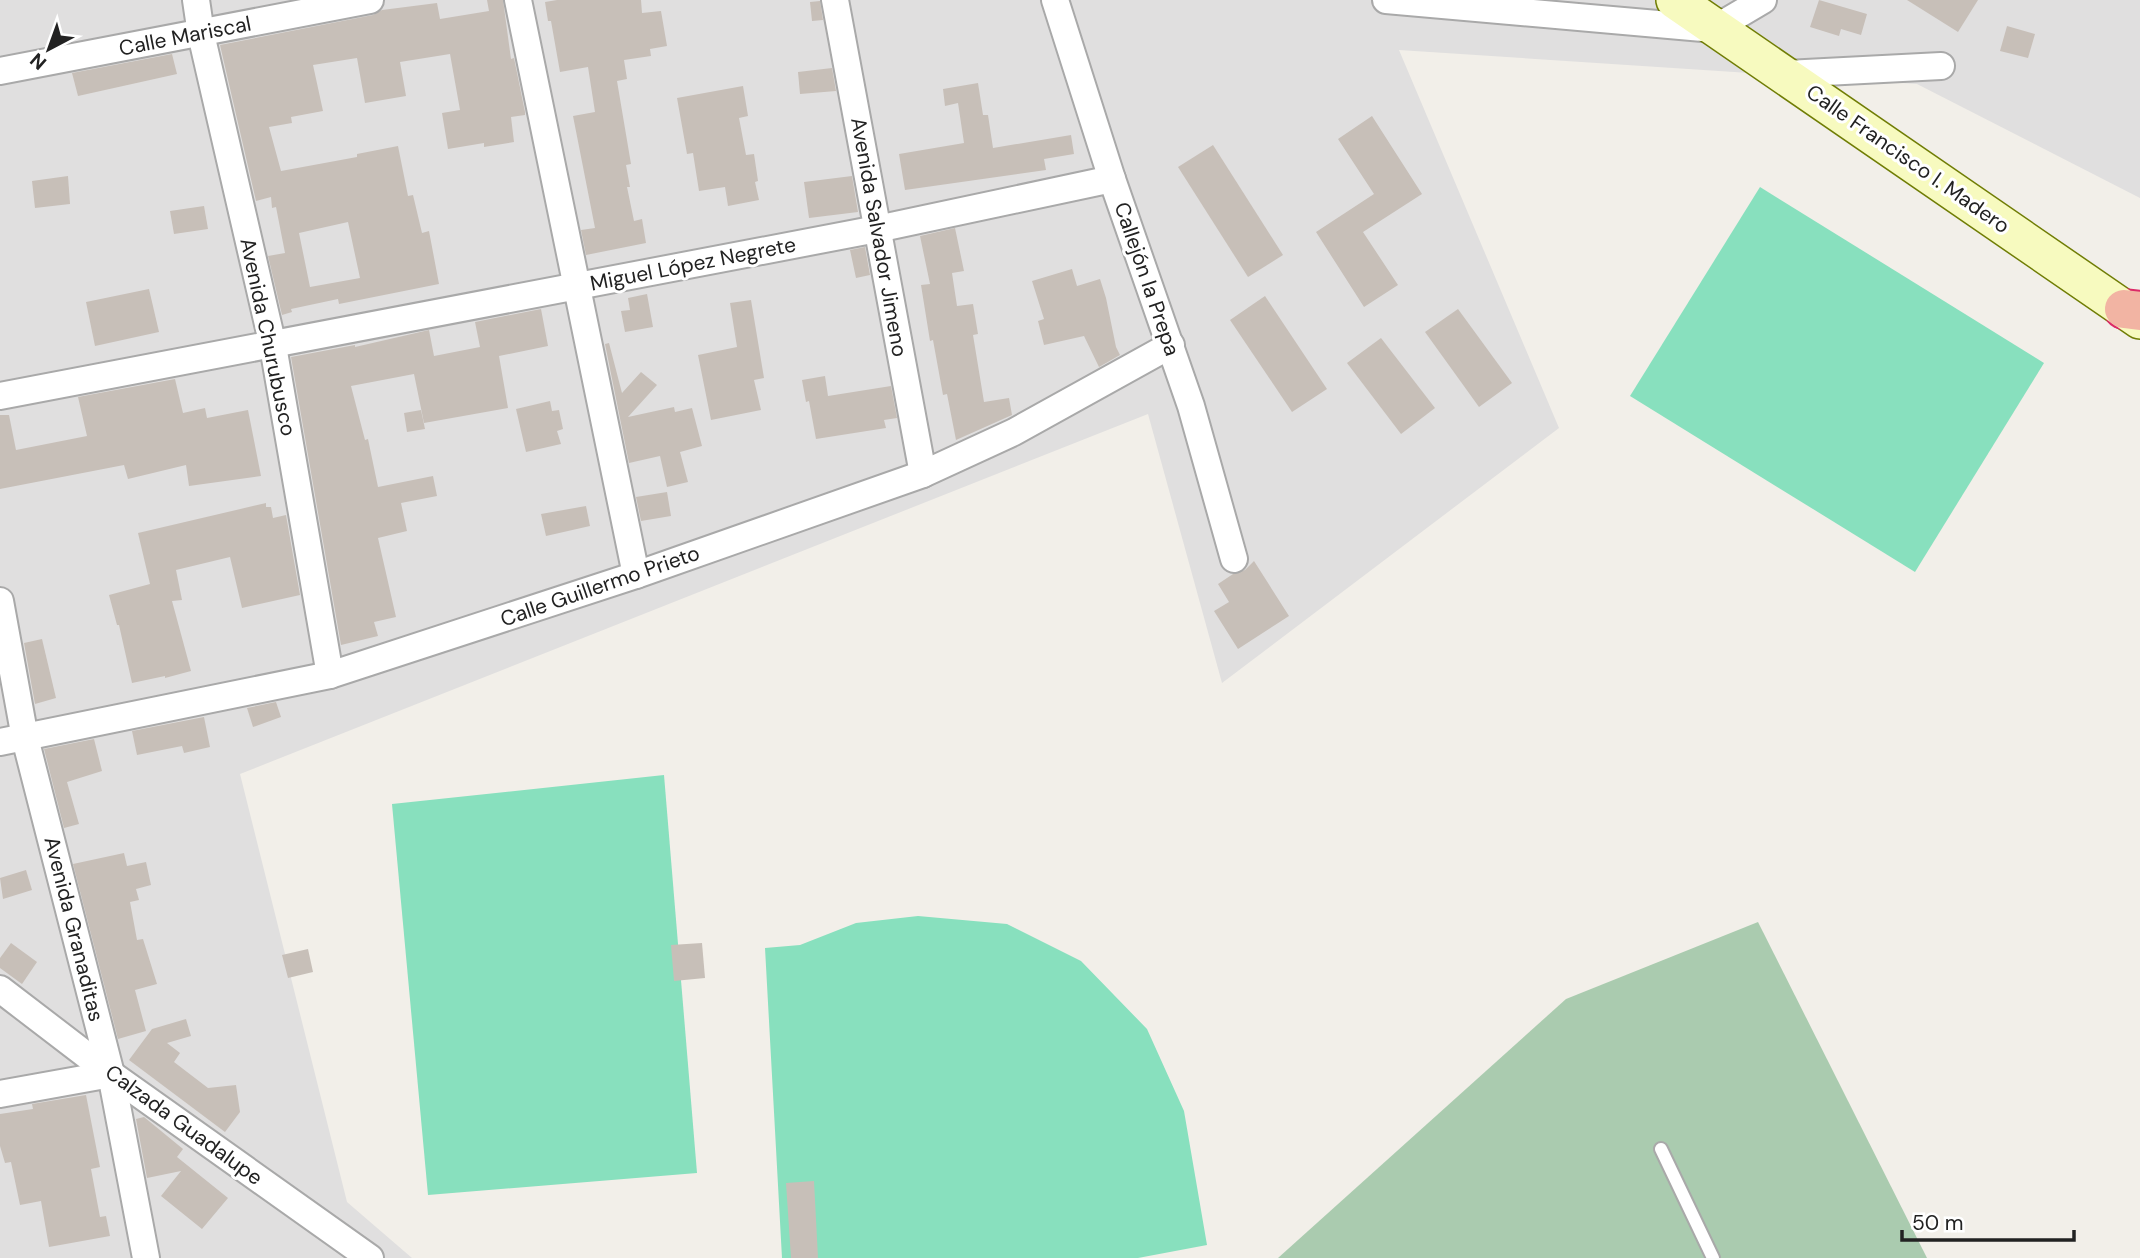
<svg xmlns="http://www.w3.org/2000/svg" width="2140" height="1258" viewBox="0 0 2140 1258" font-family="'DM Sans',sans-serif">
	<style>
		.residential { fill: #e0dfdf }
		.cemetery { fill: #aacbaf }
		.pitch { fill: #88e0be }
		.building { fill: #c7bfb8; fill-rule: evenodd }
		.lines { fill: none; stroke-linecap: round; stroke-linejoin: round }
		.service-casing { stroke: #a9a9a9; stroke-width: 16 }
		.minor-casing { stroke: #a9a9a9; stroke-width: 30 }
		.secondary-casing { stroke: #707d05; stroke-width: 40 }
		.trunk-casing { stroke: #dc2a67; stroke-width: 42 }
		.service { stroke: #fff; stroke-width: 12 }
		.minor { stroke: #fff; stroke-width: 26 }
		.secondary { stroke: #f7fabf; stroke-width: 37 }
		.trunk { stroke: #f2b4a3; stroke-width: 38 }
		.labels { text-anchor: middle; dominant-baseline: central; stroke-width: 6; stroke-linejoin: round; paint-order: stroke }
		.street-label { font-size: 21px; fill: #222; stroke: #fff }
	</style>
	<rect width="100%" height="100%" fill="#f2efe9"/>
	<path class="residential" d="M 0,0 L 2140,0 L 2140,198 L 1917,84 L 1399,50 L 1559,428 L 1222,683 L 1148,414 L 240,774 L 347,1202 L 412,1258 L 0,1258 Z"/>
	<path class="cemetery" d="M 1758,922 L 1927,1258 L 1278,1258 L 1566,999 Z"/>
	<g class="pitch">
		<path d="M 1760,187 L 2044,363 L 1915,572 L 1630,396 Z"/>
		<path d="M 664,775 L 697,1173 L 428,1195 L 392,804 Z"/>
		<path d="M 918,916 L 1007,924 L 1081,961 L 1147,1029 L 1184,1111 L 1207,1245 L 1138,1258 L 782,1258 L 765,948 L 800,945 L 856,923 Z"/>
	</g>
	<g class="building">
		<path d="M 487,0 L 503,0 L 511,59 L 514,58 L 525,112 L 525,115 L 511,117 L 514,142 L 484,147 L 484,143 L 448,149 L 442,113 L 460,110 L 450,54 L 400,62 L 406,96 L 365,103 L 357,58 L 313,65 L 323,111 L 291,117 L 292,123 L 269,127 L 281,171 L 357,157 L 357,154 L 398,146 L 408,196 L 413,195 L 422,233 L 429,231 L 439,284 L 339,304 L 338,299 L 291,309 L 292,312 L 282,315 L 268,256 L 285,253 L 276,207 L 272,208 L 271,197 L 256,201 L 220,45 L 373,15 L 382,10 L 437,3 L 440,19 L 489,11 ZM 348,222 L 360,278 L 310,287 L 299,233 Z"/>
		<path d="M 557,0 L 641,0 L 642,13 L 661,11 L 667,46 L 650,49 L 651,56 L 624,60 L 627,79 L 617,81 L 631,164 L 626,165 L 630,187 L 627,187 L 634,221 L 642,219 L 646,243 L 586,255 L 581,230 L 595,228 L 573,116 L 595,112 L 588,67 L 560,72 L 551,21 L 548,21 L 545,2 Z"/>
		<path d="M 1819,0 L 1867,14 L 1861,35 L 1841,29 L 1839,36 L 1810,27 Z"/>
		<path d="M 1907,0 L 1978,0 L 1958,32 Z"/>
		<path d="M 820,1 L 823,20 L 812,21 L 810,2 Z"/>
		<path d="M 2007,26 L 2035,34 L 2028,58 L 2000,51 Z"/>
		<path d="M 172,54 L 177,74 L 78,96 L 72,73 Z"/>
		<path d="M 832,68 L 836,91 L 800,94 L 798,72 Z"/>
		<path d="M 978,83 L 983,115 L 988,115 L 993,148 L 1071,135 L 1074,154 L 1044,159 L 1046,170 L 905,190 L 899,154 L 964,143 L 958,103 L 945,106 L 943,89 Z"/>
		<path d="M 743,86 L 748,116 L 739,118 L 746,155 L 754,154 L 758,181 L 755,182 L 759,200 L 728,206 L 725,187 L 699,191 L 693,153 L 687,154 L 677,98 Z"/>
		<path d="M 1372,116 L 1422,194 L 1363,232 L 1398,285 L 1364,307 L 1316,232 L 1374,194 L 1338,139 Z"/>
		<path d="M 1213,145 L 1283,255 L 1248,277 L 1178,167 Z"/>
		<path d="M 68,176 L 70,204 L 35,208 L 32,181 Z"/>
		<path d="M 852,176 L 858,212 L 809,218 L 804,182 Z"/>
		<path d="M 204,206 L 208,229 L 174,234 L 170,211 Z"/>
		<path d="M 955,228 L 964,271 L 952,273 L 957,306 L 973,304 L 978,334 L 973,335 L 984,402 L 1009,398 L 1012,415 L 956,440 L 947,394 L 943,395 L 933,340 L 930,341 L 921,285 L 930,284 L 920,236 Z"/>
		<path d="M 865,247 L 870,275 L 856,278 L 850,250 Z"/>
		<path d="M 1072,269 L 1077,286 L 1100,279 L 1106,298 L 1116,347 L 1120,355 L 1099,367 L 1084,336 L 1044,345 L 1038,321 L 1044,319 L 1032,281 Z"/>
		<path d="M 149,289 L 159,332 L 95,346 L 86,302 Z"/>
		<path d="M 647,294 L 653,327 L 625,332 L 621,311 L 630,310 L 628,298 Z"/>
		<path d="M 1265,296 L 1327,389 L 1292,412 L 1230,320 Z"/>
		<path d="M 751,300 L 764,378 L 754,380 L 761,410 L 711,420 L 698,355 L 737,347 L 730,303 Z"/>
		<path d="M 541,309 L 548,346 L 499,356 L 508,408 L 424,423 L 414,374 L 351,386 L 365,440 L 368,439 L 378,487 L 433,476 L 437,496 L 401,503 L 407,531 L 378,538 L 396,617 L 374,622 L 378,636 L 341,645 L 291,357 L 355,345 L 355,347 L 429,330 L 434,356 L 480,347 L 475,322 Z"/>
		<path d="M 1458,309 L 1512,383 L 1479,407 L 1425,332 Z"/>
		<path d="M 1381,338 L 1435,408 L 1401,434 L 1347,363 Z"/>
		<path d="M 609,343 L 622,393 L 641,372 L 657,385 L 628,417 L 674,407 L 675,412 L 692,408 L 702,446 L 680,452 L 688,482 L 667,487 L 660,456 L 629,463 L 605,344 Z"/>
		<path d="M 825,376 L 828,396 L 891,386 L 897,418 L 884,420 L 886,428 L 816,439 L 809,401 L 806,402 L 802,380 Z"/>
		<path d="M 175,379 L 183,413 L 205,408 L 207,418 L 248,410 L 261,476 L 189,486 L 186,465 L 128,479 L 124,465 L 0,489 L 0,415 L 9,415 L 16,450 L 87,436 L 78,397 Z"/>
		<path d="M 550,401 L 552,411 L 559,410 L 563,429 L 557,431 L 561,444 L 526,452 L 516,409 Z"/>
		<path d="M 421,410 L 425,429 L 407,432 L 404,413 Z"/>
		<path d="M 667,492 L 671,516 L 641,521 L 636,497 Z"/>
		<path d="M 266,503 L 266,507 L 271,507 L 273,518 L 286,515 L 300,595 L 242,608 L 230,557 L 176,570 L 182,600 L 172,601 L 191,671 L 165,678 L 165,676 L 132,683 L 119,625 L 117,625 L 109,595 L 150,584 L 138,533 Z"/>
		<path d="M 586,506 L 590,526 L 546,536 L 541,514 Z"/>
		<path d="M 1254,561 L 1289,616 L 1238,649 L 1214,611 L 1229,602 L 1218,584 L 1233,574 L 1245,570 Z"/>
		<path d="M 42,639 L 56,698 L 35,704 L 24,643 Z"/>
		<path d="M 276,702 L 281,717 L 253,727 L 247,708 Z"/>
		<path d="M 204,717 L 210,747 L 184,753 L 182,746 L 137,755 L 132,731 Z"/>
		<path d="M 94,739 L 102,771 L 67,782 L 79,824 L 64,828 L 44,749 Z"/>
		<path d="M 124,853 L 127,866 L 146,862 L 151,885 L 136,889 L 139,900 L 130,902 L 137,940 L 143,939 L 157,984 L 135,990 L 146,1031 L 118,1039 L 73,864 Z"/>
		<path d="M 26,870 L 32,890 L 3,899 L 0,878 Z"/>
		<path d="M 11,943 L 37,962 L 22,984 L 0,968 L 0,958 Z"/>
		<path d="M 702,943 L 705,978 L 674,981 L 671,945 Z"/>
		<path d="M 308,949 L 313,972 L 288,978 L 282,955 Z"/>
		<path d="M 186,1019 L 191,1036 L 167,1043 L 180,1053 L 174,1062 L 208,1088 L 236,1085 L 240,1112 L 225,1132 L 129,1060 L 152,1029 Z"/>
		<path d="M 86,1095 L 100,1167 L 91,1169 L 100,1217 L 106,1216 L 110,1236 L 49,1247 L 41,1201 L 20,1205 L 11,1162 L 5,1163 L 0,1146 L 0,1114 L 33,1109 L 32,1104 Z"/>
		<path d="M 144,1117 L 183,1149 L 177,1157 L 228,1198 L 202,1229 L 161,1196 L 181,1171 L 147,1178 L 136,1119 Z"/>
		<path d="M 814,1181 L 818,1258 L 791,1258 L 786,1183 Z"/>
	</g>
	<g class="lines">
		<g class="service-casing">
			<path id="service" d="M 1661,1149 L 1713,1258"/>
		</g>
		<g class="minor-casing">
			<g id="minor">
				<path d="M 196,0 L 201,34 L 273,346 L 330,675"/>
				<path d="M 518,0 L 636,575"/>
				<path d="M 835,0 L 923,474"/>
				<path d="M 1055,0 L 1112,179 L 1191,406 L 1234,559"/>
				<path d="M 1386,0 L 1714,29 L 1763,0"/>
				<path d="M 0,71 L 370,0"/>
				<path d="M 1786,74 L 1941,66"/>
				<path d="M 0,396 L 877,229 L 1112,179"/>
				<path d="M 0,601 L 25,738 L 111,1074 L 146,1258"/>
				<path d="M 0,742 L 330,675 L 636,575 L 923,474 L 1014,432 L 1171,345"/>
				<path d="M 0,989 L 111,1074 L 370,1258"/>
				<path d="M 0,1094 L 111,1074"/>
			</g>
		</g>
		<g class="secondary-casing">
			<path id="secondary" d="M 1675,0 L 2140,320"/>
		</g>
		<g class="trunk-casing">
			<path id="trunk" d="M 2124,309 L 2140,311"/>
		</g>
		<use href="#service" class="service"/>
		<use href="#minor" class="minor"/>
		<use href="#secondary" class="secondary"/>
		<use href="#trunk" class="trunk"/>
	</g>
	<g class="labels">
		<g class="street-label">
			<text transform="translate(185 36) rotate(-11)">Calle Mariscal</text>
			<text transform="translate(1908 159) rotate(35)">Calle Francisco I. Madero</text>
			<text transform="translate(879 237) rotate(80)">Avenida Salvador Jimeno</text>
			<text transform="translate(693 264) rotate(-11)">Miguel López Negrete</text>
			<text transform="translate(1147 279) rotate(71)">Callejón la Prepa</text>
			<text transform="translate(268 337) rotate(78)">Avenida Churubusco</text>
			<text transform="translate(600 586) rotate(-19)">Calle Guillermo Prieto</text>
			<text transform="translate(74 929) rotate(76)">Avenida Granaditas</text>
			<text transform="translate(184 1125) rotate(36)">Calzada Guadalupe</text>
		</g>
	</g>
	<g transform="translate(49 49) rotate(221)" stroke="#ffffff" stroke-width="5" paint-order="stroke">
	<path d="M0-5L12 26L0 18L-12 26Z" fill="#222222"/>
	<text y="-10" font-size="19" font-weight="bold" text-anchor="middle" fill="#222222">N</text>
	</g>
	<path d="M1902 1230v10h172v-10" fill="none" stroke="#222222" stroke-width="3.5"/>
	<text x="1912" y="1230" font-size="21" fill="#222222" stroke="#ffffff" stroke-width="5" paint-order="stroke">50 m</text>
</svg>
